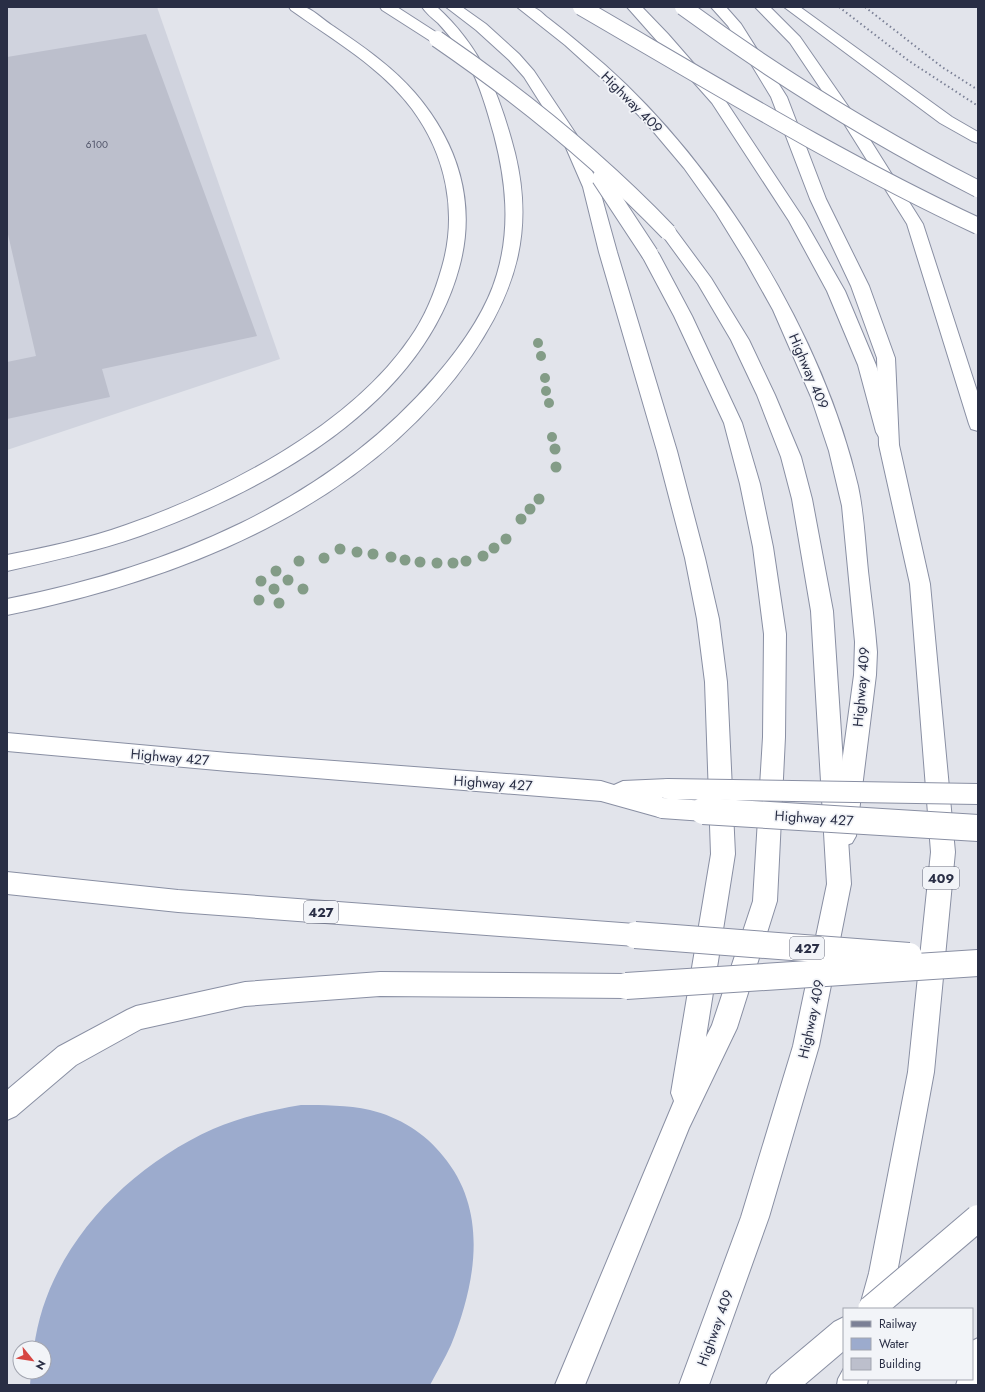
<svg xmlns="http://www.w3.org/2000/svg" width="985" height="1392" viewBox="0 0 985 1392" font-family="Jost,sans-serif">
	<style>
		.built { fill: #d0d3de }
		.water { fill: #9cabcd }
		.building { fill: #bcbfcc }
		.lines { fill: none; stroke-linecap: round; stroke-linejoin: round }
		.trunk-casing { stroke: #898fa3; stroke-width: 2 }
		.motorway-casing { stroke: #898fa3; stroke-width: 2 }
		.trunk { fill: #fff; fill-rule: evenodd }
		.motorway { fill: #fff; fill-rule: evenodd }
		.rail { stroke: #7b8096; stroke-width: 2; stroke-dasharray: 1.5 3; stroke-linecap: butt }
		.motorway-bridge-far2-casing { stroke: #898fa3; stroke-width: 18; stroke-linecap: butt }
		.motorway-bridge-far1-casing { stroke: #898fa3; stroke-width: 22; stroke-linecap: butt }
		.motorway-bridge-casing { stroke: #898fa3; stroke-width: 28; stroke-linecap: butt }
		.motorway-bridge-far2 { stroke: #fff; stroke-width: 16 }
		.motorway-bridge-far1 { stroke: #fff; stroke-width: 20 }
		.motorway-bridge { stroke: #fff; stroke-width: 26 }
		.tree { fill: #839c87 }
		.labels { text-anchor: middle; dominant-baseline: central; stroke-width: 3.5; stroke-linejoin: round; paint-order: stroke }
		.far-number-label { font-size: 10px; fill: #4e5267 }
		.shield { fill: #f2f4f8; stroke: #65697b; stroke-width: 1 }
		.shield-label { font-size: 13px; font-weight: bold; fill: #292e45 }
		.street-label { font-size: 14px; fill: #292e45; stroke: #f2f4f8 }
	</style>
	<rect width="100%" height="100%" fill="#e2e4eb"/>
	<path class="built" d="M 7,7 L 157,7 L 280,359 L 7,450 Z"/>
	<path class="water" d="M 301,1105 C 324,1105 347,1105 370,1110 C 399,1117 425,1133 443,1156 C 489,1211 476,1283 451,1345 C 445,1358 437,1372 430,1385 L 30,1385 L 31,1372 L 44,1372 L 44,1348 L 34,1348 C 46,1250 126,1168 213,1129 C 241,1117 271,1110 301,1105 Z"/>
	<path class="building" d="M 146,34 L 257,336 L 102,369 L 110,397 L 7,419 L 7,362 L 36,356 L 7,230 L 7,57 Z"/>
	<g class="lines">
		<g class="trunk-casing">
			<g id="trunk">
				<path d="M 517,7 C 521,7 528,6 532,7 C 538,8 544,15 548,18 C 568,33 586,49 605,65 C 720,167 823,336 858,486 C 864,514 865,542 868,571 C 871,598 875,625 877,652 L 876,675 L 856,836 L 852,843 L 844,846 L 836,843 L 832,836 L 854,675 L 855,642 L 842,506 L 829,451 L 811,397 L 773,310 L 745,260 L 716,213 L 684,168 L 647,124 L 607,83 L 565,45 Z"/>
				<path d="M 627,7 L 642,7 L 668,34 L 723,97 L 805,221 L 845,291 L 876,365 L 896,432 L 893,437 L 886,439 L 879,437 L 876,432 L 858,365 L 827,291 L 789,221 L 712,103 Z"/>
			</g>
		</g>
		<g class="motorway-casing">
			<g id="motorway">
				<path d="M 289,7 C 294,7 302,6 307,8 C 316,12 325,21 333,26 C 362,46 392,66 415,93 C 458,143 477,203 459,268 C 421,407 267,490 140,536 C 97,551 52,561 7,571 L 7,555 C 47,547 87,539 126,525 C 224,491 350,426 410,338 C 425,317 435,292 442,267 C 458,212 446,155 412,109 C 381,67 333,40 291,10 Z"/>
				<path d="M 380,7 L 397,7 L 442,36 L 444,39 L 442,42 L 437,43 L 432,42 L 382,10 Z"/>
				<path d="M 422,7 L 437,7 C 482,48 500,95 515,153 C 534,231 516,290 472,355 C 367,507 181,580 7,615 L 7,599 C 166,568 326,503 434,378 C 460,348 486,312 497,274 C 511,227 506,181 494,135 C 487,110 480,85 468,63 C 460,48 449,35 438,23 C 432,18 426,13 422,7 Z"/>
				<path d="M 446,7 L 462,7 L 486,24 L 519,54 L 534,71 L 576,134 L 599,187 L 617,252 L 677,451 L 705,558 L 719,619 L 727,682 L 735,854 L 706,1037 L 712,1025 L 753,901 L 763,737 L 764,634 L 753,547 L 740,484 L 724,423 L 674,316 L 641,254 L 644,250 L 650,249 L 656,250 L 659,254 L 692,316 L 742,423 L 760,484 L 773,547 L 786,634 L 785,737 L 777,901 L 737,1028 L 689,1128 L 585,1385 L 555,1385 L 674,1101 L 671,1093 L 711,854 L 705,682 L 697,619 L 685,558 L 657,451 L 599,252 L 583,187 L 560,134 L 524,77 L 509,60 L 476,30 Z"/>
				<path d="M 711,7 L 726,7 L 741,24 L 787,97 L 826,199 L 869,286 L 895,358 L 899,445 L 930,584 L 955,852 L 934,1072 L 897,1273 L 887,1309 L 859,1309 L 869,1273 L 908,1072 L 931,852 L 910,584 L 879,445 L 877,358 L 851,286 L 810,199 L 771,97 L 728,26 Z"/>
				<path d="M 755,7 L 770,7 L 800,37 L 859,122 L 923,224 L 978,394 L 978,431 L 971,429 L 969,424 L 907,224 L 843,122 L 790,43 Z"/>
				<path d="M 784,7 L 800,7 L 952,117 L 978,132 L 978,143 L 972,141 L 940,123 Z"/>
				<path d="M 668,227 L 674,228 L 711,278 L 749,340 L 775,395 L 801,457 L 812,499 L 833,611 L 851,884 L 819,1046 L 769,1217 L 709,1385 L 679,1385 L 741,1217 L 793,1046 L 827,884 L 811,611 L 792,499 L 781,457 L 757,395 L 731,340 L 698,284 L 660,232 L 662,228 Z"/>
				<path d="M 7,733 L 228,753 L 601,781 L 614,785 L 623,781 L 668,779 L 676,782 L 680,789 L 676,796 L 664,799 L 670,801 L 674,808 L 670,815 L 662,818 L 601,801 L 228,771 L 7,751 Z"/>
				<path d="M 7,872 L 178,890 L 635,924 L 644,927 L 647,935 L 644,943 L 635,946 L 178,912 L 7,894 Z"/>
				<path d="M 380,972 L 626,974 L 635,978 L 639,986 L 635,994 L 626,998 L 380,996 L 245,1006 L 141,1029 L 76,1065 L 16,1116 L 7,1120 L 7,1090 L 58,1047 L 127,1010 L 136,1006 L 245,982 Z"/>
				<path d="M 844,1317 L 844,1351 L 804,1385 L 766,1385 L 771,1375 L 834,1322 Z"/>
				<path d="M 978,1338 L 978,1385 L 956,1385 L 958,1379 L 972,1379 L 972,1341 Z"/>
				<path d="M 844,1368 L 844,1379 L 868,1379 L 867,1385 L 837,1385 L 838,1379 Z"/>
			</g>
		</g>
		<use href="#trunk" class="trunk"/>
		<use href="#motorway" class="motorway"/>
		<g class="rail">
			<path d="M 839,7 L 909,61 L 978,106"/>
			<path d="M 865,7 L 942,67 L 978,90"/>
		</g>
		<g class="motorway-bridge-far2-casing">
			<g id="motorway-bridge-far2">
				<path d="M 581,7 C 712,83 841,162 978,226"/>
				<path d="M 683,7 C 777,76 874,136 978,189"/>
				<path d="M 437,39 C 520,96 598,159 668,232"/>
				<path d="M 600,178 L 650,254"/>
			</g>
		</g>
		<g class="motorway-bridge-far1-casing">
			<g id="motorway-bridge-far1">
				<path d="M 668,789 L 978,794"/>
				<path d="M 662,808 L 719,812"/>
			</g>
		</g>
		<g class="motorway-bridge-casing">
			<g id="motorway-bridge">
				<path d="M 703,811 L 978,828"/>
				<path d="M 635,935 L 909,956"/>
				<path d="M 626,986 L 978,963"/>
				<path d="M 871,1309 L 978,1218"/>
			</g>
		</g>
		<use href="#motorway-bridge-far2" class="motorway-bridge-far2"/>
		<use href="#motorway-bridge-far1" class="motorway-bridge-far1"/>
		<use href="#motorway-bridge" class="motorway-bridge"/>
	</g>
	<g class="tree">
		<circle cx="538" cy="343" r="5"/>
		<circle cx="541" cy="356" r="5"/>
		<circle cx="545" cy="378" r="5"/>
		<circle cx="546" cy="391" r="5"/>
		<circle cx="549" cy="403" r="5"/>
		<circle cx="552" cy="437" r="5"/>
		<circle cx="555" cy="449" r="5.5"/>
		<circle cx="556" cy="467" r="5.5"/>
		<circle cx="539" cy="499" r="5.5"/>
		<circle cx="530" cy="509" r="5.5"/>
		<circle cx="521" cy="519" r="5.5"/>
		<circle cx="506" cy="539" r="5.5"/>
		<circle cx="494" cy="548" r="5.5"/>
		<circle cx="340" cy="549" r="5.5"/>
		<circle cx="357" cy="552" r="5.5"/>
		<circle cx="373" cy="554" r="5.5"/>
		<circle cx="483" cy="556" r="5.5"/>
		<circle cx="391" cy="557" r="5.5"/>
		<circle cx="324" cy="558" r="5.5"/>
		<circle cx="405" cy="560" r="5.5"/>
		<circle cx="299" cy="561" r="5.5"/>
		<circle cx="466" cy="561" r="5.5"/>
		<circle cx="420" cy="562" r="5.5"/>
		<circle cx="437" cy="563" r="5.5"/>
		<circle cx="453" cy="563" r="5.5"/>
		<circle cx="276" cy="571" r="5.5"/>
		<circle cx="288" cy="580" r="5.5"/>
		<circle cx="261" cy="581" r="5.5"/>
		<circle cx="274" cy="589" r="5.5"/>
		<circle cx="303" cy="589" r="5.5"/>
		<circle cx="259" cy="600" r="5.5"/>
		<circle cx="279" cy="603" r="5.5"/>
	</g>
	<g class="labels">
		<g class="far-number-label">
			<text x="97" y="144">6100</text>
		</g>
		<g class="shield">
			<rect x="923" y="867" width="36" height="22" rx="3"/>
			<rect x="304" y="901" width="34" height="22" rx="3"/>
			<rect x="790" y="937" width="34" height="22" rx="3"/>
		</g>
		<g class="shield-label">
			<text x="941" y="878">409</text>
			<text x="321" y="912">427</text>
			<text x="807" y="948">427</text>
		</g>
		<g class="street-label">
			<text transform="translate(632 102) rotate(45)">Highway 409</text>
			<text transform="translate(809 371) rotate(67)">Highway 409</text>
			<text transform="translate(861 687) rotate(-85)">Highway 409</text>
			<text transform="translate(170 757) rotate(5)">Highway 427</text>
			<text transform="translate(493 783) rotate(4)">Highway 427</text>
			<text transform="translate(814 818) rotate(4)">Highway 427</text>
			<text transform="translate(811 1019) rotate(-78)">Highway 409</text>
			<text transform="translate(715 1328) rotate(-70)">Highway 409</text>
		</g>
	</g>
	<rect width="985" height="1392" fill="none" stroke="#292e45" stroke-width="16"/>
	<rect x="843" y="1308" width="130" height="72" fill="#f2f4f8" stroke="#a2a5b0"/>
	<rect x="851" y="1321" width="20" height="6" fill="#7b8096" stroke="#a2a5b0"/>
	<text x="879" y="1328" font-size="12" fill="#292e45">Railway</text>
	<rect x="851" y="1338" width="20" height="12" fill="#9cabcd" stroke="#a2a5b0"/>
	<text x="879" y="1348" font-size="12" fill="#292e45">Water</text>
	<rect x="851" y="1358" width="20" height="12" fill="#bcbfcc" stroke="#a2a5b0"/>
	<text x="879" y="1368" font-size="12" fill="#292e45">Building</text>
	<g transform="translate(32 1360) rotate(120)"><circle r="19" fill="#f2f4f8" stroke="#a2a5b0"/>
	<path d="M0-3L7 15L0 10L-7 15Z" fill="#d64642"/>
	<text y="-6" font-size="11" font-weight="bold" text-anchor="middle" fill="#292e45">N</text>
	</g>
</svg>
